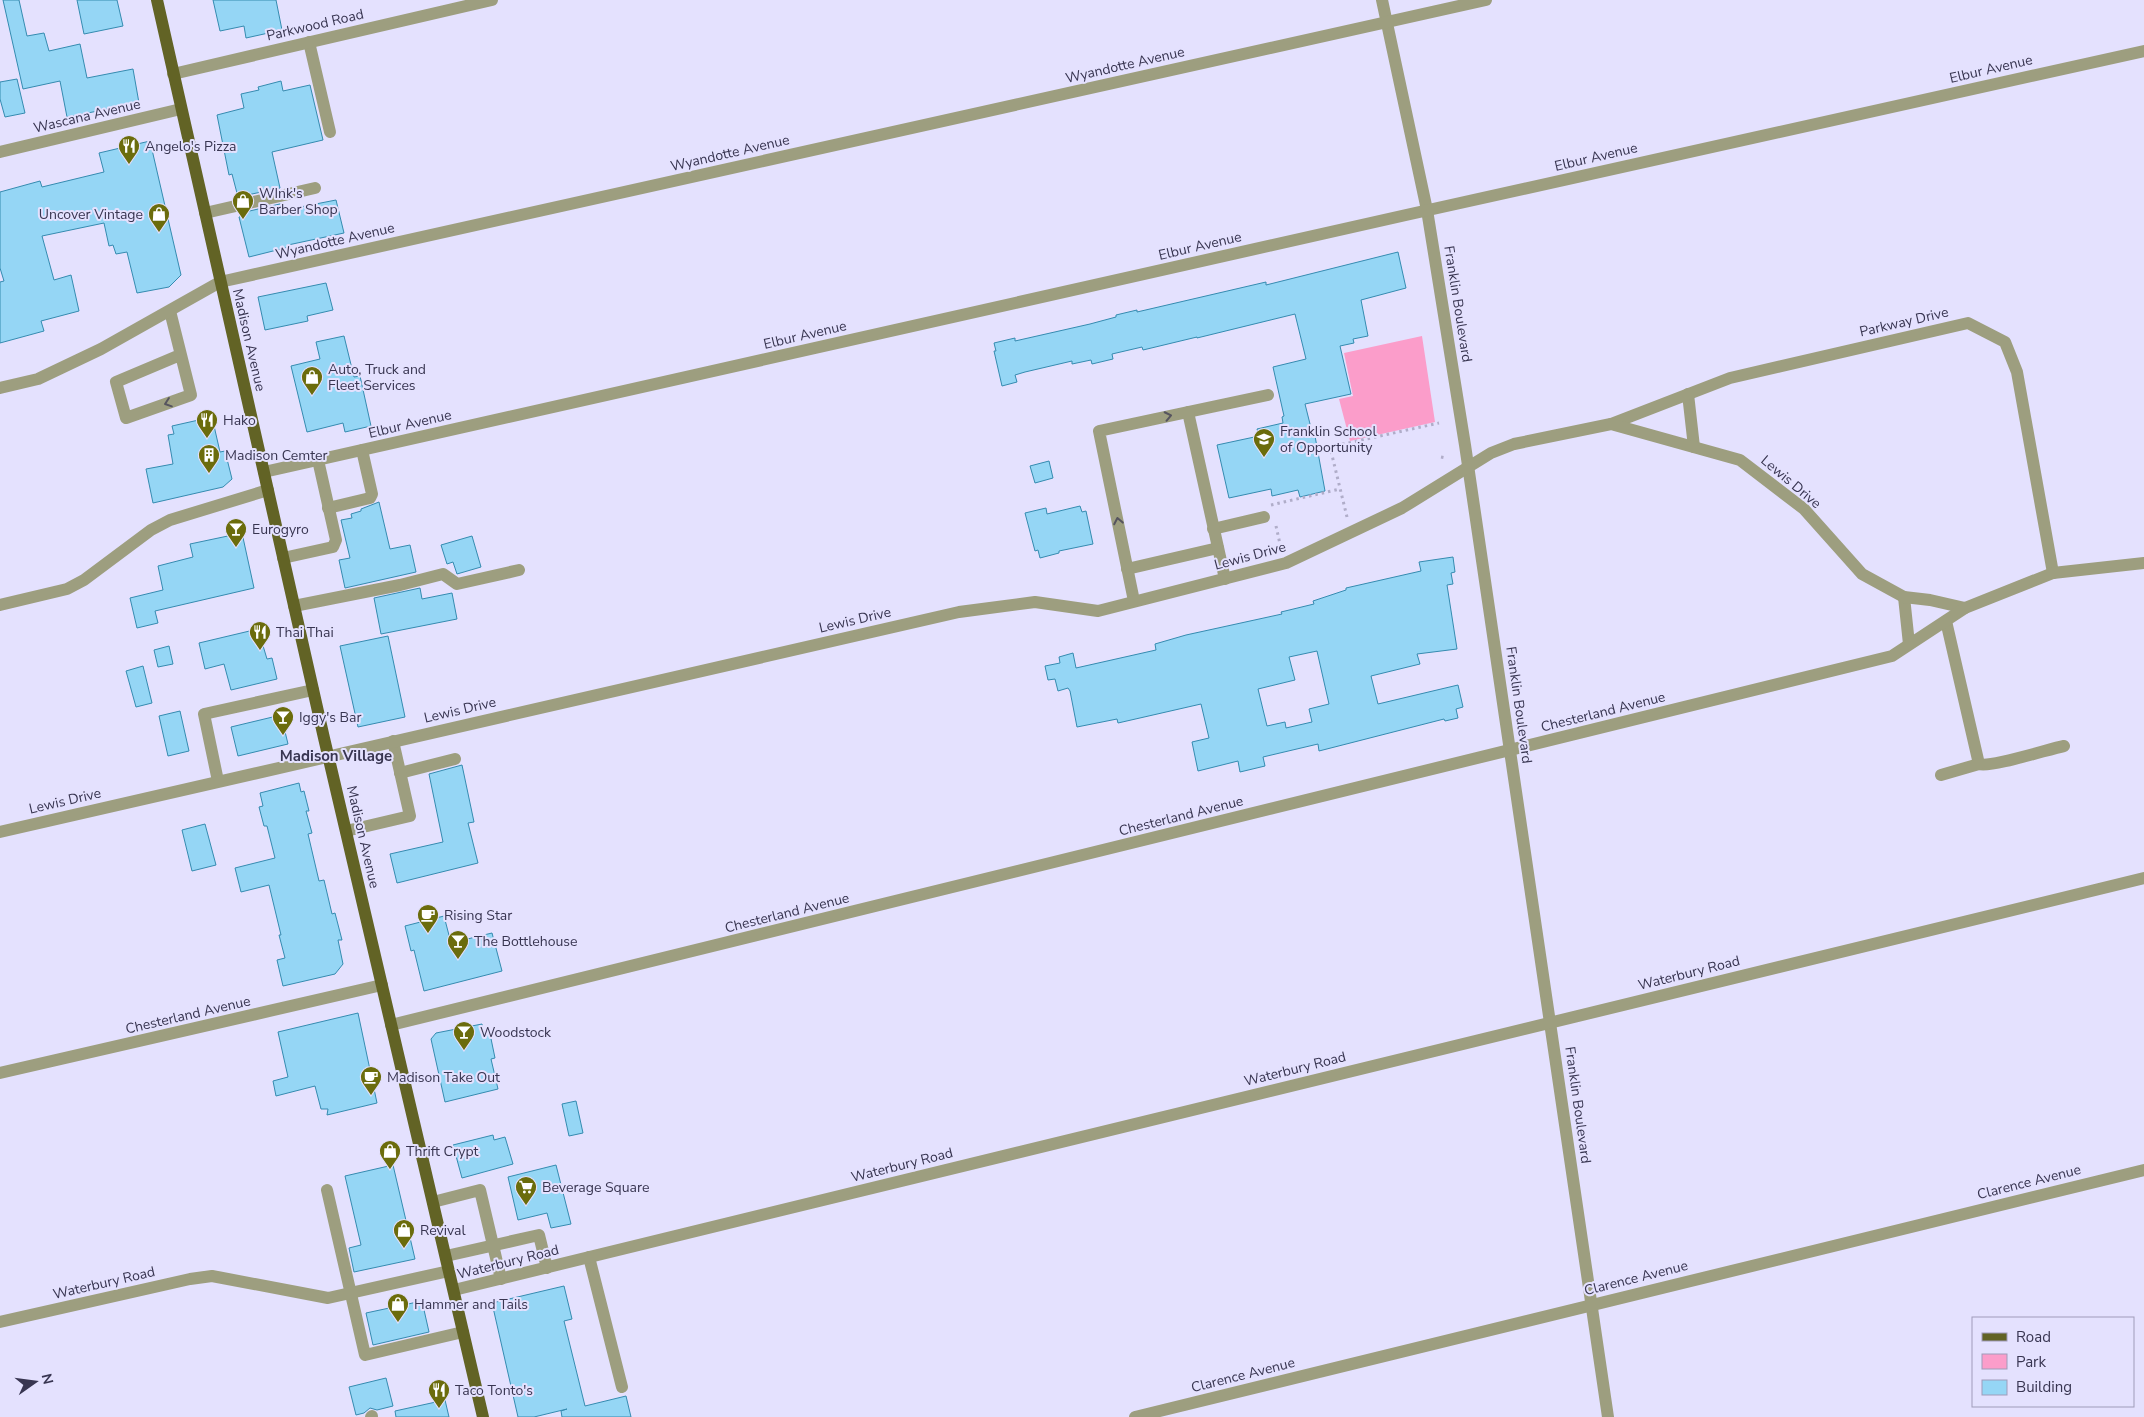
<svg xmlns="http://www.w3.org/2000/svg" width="2144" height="1417" viewBox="0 0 2144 1417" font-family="'Nunito Sans',sans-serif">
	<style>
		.green { fill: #fb9dca }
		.building { fill: #95d6f5; stroke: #358bb0; fill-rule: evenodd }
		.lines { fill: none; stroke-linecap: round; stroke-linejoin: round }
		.path { stroke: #b0adc9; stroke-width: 3; stroke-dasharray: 2.5 4; stroke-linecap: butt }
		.minor { stroke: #9d9e7f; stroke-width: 12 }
		.major { stroke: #626325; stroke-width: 12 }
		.oneway { stroke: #56545f }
		.labels { text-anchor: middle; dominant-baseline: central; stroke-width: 4; stroke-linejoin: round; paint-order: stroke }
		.street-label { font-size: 14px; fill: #383551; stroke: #e4e1fe }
		.poi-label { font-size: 14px; fill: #383551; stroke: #e4e1fe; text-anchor: start }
		.neighbourhood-label { font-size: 15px; font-weight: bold; fill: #383551; stroke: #e4e1fe }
	</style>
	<rect width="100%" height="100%" fill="#e4e1fe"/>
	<path class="green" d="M 1422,336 L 1435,422 L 1350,441 L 1339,399 L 1353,396 L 1344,353 Z"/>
	<g class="building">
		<path d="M 3,0 L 19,0 L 27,36 L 44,33 L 49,51 L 80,44 L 87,78 L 133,69 L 139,103 L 67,117 L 60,81 L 23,89 Z"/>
		<path d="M 77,0 L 117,0 L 123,26 L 84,34 Z"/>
		<path d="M 213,0 L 276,0 L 282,30 L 246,38 L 244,26 L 220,31 Z"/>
		<path d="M 17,79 L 25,113 L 5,117 L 0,99 L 0,82 Z"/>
		<path d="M 281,81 L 283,91 L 310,85 L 323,140 L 272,152 L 280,188 L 238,197 L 232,174 L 229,175 L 217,115 L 244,108 L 241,94 L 259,90 L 258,87 Z"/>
		<path d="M 150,141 L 181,275 L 169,287 L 137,293 L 127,252 L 116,254 L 113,245 L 109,246 L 104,223 L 42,236 L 54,280 L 71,275 L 79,311 L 41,321 L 44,331 L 0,343 L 0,282 L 4,281 L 0,268 L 0,192 L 40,181 L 42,187 L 104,172 L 99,153 Z"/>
		<path d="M 336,200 L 344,233 L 288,245 L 289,247 L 249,257 L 239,217 L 242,216 L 241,213 L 284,203 L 285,210 Z"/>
		<path d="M 1398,252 L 1406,288 L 1361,300 L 1368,336 L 1353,339 L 1354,343 L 1340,346 L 1351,394 L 1305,404 L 1313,436 L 1315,436 L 1325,491 L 1300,497 L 1298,490 L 1272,496 L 1271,489 L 1229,498 L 1217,445 L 1259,436 L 1257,429 L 1283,423 L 1282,417 L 1284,416 L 1273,367 L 1306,359 L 1295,314 L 1197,338 L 1197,337 L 1143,350 L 1142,347 L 1112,354 L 1113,359 L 1092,364 L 1091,360 L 1072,364 L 1072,361 L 1025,372 L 1015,375 L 1017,382 L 1002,386 L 994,351 L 996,351 L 994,343 L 1015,338 L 1015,341 L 1090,324 L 1116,317 L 1116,315 L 1137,310 L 1137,312 L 1266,282 L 1266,285 Z"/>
		<path d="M 326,283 L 333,310 L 307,316 L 308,321 L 265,330 L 258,297 Z"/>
		<path d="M 344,336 L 354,377 L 360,376 L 371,426 L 345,432 L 343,423 L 307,432 L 291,366 L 320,359 L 316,342 Z"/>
		<path d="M 212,417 L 220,452 L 225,451 L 232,479 L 223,487 L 153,503 L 146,469 L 173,464 L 168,435 L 174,434 L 172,426 Z"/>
		<path d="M 1049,461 L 1053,478 L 1035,483 L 1030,466 Z"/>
		<path d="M 379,502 L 390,549 L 410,545 L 416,572 L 345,588 L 339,560 L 350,558 L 341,520 L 352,518 L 351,514 L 361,511 L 361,509 Z"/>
		<path d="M 1080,506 L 1082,512 L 1086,511 L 1093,544 L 1059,551 L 1059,553 L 1040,558 L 1038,550 L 1035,551 L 1025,513 L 1046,508 L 1047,514 Z"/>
		<path d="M 242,533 L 254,588 L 155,611 L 158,623 L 137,628 L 130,598 L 163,590 L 158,566 L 193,557 L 190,544 Z"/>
		<path d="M 472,536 L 481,567 L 457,574 L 453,562 L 447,564 L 441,545 Z"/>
		<path d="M 1453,557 L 1455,572 L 1451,573 L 1453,584 L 1447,585 L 1457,649 L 1417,654 L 1420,664 L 1371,676 L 1378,704 L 1458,685 L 1463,707 L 1456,709 L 1458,718 L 1445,721 L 1444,719 L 1319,751 L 1318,744 L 1263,757 L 1265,766 L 1240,772 L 1238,761 L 1198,771 L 1192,742 L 1209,738 L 1201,704 L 1118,723 L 1117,719 L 1077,727 L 1070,691 L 1068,688 L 1058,691 L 1055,679 L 1048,680 L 1045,666 L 1060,663 L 1059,657 L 1073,653 L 1076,668 L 1156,650 L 1155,644 L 1186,635 L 1282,614 L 1281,612 L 1314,604 L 1313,601 L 1346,590 L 1346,588 L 1421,571 L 1419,562 ZM 1317,651 L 1329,704 L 1309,709 L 1312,722 L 1286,728 L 1285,722 L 1267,726 L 1258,689 L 1295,680 L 1289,657 Z"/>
		<path d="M 420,588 L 422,599 L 452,593 L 457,619 L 381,634 L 374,598 Z"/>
		<path d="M 258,629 L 267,659 L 272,658 L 277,679 L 231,690 L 224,664 L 205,669 L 199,643 Z"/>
		<path d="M 388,636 L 405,717 L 358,727 L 340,646 Z"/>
		<path d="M 169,646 L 173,664 L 158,667 L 154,650 Z"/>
		<path d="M 143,666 L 152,703 L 136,707 L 126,671 Z"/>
		<path d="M 180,711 L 189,751 L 168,756 L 159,716 Z"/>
		<path d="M 281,715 L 288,744 L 238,756 L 231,727 Z"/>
		<path d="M 462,765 L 474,822 L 468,823 L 478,863 L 397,883 L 390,854 L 443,842 L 429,774 Z"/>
		<path d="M 299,783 L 301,792 L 304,791 L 309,811 L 306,811 L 312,833 L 308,834 L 319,881 L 324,880 L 332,914 L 335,913 L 342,940 L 338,940 L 343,964 L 335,974 L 283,986 L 277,960 L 285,958 L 279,935 L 281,935 L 269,885 L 241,892 L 235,868 L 275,858 L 267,826 L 264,826 L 259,807 L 263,806 L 260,793 Z"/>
		<path d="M 205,824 L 216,865 L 192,871 L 182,830 Z"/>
		<path d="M 444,916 L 451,943 L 492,933 L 502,971 L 424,991 L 414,950 L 411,951 L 405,926 Z"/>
		<path d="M 358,1013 L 377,1103 L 327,1115 L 328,1109 L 321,1109 L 315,1086 L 276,1096 L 273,1081 L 288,1077 L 278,1032 Z"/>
		<path d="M 482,1024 L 483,1030 L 489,1029 L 495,1058 L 491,1059 L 498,1089 L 445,1102 L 431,1039 L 436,1033 Z"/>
		<path d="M 576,1101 L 583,1133 L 569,1136 L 562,1104 Z"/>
		<path d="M 493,1135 L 494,1140 L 505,1137 L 513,1164 L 462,1178 L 453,1145 Z"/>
		<path d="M 393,1165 L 415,1259 L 354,1272 L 349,1248 L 361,1245 L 345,1176 Z"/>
		<path d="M 556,1165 L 571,1224 L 551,1228 L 547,1213 L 518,1220 L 508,1177 Z"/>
		<path d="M 564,1286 L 572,1319 L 564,1321 L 585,1406 L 626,1396 L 631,1417 L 562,1417 L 561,1411 L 567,1409 L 534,1417 L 518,1417 L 492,1303 Z"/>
		<path d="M 422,1301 L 429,1332 L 373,1345 L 366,1313 Z"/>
		<path d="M 386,1378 L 393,1406 L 377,1410 L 370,1408 L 364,1413 L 356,1415 L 349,1387 Z"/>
		<path d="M 445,1400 L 449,1417 L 396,1417 L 395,1411 Z"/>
	</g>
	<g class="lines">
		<g class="path">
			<path d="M 1441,457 L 1446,458"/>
			<path d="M 1271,505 L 1340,489"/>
			<path d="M 1347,517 L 1330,447 L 1439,423"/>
			<path d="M 1276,526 L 1280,544"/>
		</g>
		<g class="minor">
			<path d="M 1382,0 L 1427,210 L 1465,445 L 1608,1417"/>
			<path d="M 309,42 L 330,132"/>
			<path d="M 173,74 L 492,0"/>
			<path d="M 0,152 L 181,109"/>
			<path d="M 205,213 L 315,188"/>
			<path d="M 170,311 L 191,395 L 126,418 L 116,382 L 180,355"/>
			<path d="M 0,388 L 38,379 L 101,349 L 220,282 L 1486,0"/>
			<path d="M 1688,394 L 1694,447"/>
			<path d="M 1188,412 L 1268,395"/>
			<path d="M 1611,424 L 1730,378 L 1968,323 L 2005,342 L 2017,372 L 2053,573"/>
			<path d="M 264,472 L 1406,215 L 2144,51"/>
			<path d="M 328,508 L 370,498 L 372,494 L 362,450"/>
			<path d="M 1213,529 L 1264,517"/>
			<path d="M 283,558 L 333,547 L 336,540 L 318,460"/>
			<path d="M 1127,569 L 1218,548"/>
			<path d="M 1904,597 L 1909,644"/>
			<path d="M 1134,601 L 1099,431 L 1188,412 L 1225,579"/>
			<path d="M 0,605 L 67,589 L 84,580 L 151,530 L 170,520 L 268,490"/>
			<path d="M 294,606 L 400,585 L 443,574 L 457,584 L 519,570"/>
			<path d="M 1946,621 L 1979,764 C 1990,768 2049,749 2064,746"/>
			<path d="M 400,773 L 455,759"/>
			<path d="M 1941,775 L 1979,764"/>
			<path d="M 218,781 L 204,714 L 313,690"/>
			<path d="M 346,831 L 410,816 L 393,741"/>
			<path d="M 0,832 L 959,612 L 1035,602 L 1098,611 L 1286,563 L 1402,508 L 1491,453 L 1514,444 L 1611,424 L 1740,460 L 1804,509 L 1862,574 L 1904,597 L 1930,600 L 1965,608 L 2053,573 L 2144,563"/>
			<path d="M 391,1025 L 1892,656 L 1965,608"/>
			<path d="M 0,1073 L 382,985"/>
			<path d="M 327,1190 L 365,1355 L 463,1332"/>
			<path d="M 433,1202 L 480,1190 L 501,1279"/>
			<path d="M 446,1256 L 539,1235 L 547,1268"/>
			<path d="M 589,1257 L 622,1387"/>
			<path d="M 454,1290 L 2144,878"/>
			<path d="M 0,1322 L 190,1279 L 212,1276 L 328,1298 L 449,1271"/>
			<path d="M 371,1417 L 372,1416"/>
			<path d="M 1135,1417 L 2144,1170"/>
		</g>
		<path class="major" d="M 157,0 L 324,738 L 483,1417"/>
	</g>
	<defs><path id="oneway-chevron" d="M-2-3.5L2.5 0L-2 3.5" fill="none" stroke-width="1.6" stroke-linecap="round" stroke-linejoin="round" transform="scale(1.25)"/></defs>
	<g class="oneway">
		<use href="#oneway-chevron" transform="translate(168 403) rotate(161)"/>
		<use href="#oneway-chevron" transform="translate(1168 416) rotate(-12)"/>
		<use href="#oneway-chevron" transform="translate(1118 521) rotate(-101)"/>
	</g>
	<defs>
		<g id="restaurant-pin" transform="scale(1.125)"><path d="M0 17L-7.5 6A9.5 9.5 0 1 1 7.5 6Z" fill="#6b6c0c" stroke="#e4e1fe"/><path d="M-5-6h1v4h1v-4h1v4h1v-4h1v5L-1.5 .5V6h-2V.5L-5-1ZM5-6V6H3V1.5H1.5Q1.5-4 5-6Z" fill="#fff"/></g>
		<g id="shop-pin" transform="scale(1.125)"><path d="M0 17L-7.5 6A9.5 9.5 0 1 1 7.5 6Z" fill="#6b6c0c" stroke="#e4e1fe"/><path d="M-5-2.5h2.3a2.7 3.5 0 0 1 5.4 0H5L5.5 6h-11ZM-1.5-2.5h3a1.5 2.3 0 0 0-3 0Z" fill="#fff"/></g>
		<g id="school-pin" transform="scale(1.125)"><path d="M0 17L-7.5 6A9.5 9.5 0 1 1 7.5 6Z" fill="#6b6c0c" stroke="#e4e1fe"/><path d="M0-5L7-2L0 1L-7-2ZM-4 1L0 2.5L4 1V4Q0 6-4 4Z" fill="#fff"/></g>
		<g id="building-pin" transform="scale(1.125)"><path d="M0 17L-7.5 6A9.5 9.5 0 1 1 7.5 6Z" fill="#6b6c0c" stroke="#e4e1fe"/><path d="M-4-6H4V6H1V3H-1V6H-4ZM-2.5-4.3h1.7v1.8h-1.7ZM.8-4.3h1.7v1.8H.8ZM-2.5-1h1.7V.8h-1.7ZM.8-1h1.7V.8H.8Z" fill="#fff"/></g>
		<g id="bar-pin" transform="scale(1.125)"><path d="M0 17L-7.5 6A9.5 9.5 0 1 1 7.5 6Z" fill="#6b6c0c" stroke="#e4e1fe"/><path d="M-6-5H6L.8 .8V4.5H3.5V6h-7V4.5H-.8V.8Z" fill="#fff"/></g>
		<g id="cafe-pin" transform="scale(1.125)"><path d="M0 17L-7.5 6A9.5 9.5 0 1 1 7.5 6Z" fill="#6b6c0c" stroke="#e4e1fe"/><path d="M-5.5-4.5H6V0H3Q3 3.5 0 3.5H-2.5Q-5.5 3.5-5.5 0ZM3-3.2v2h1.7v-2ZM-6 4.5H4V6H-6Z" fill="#fff"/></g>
		<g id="supermarket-pin" transform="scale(1.125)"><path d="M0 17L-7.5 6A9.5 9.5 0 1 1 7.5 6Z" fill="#6b6c0c" stroke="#e4e1fe"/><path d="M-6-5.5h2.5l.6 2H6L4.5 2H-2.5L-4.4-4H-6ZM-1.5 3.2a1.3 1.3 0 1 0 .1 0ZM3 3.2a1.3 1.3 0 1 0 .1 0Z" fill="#fff"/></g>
	</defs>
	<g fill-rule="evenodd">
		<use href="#restaurant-pin" x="129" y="146"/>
		<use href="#shop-pin" x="243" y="201"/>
		<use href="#shop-pin" x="159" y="214"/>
		<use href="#shop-pin" x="312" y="377"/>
		<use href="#restaurant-pin" x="207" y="420"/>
		<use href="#school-pin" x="1264" y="439"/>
		<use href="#building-pin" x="209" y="455"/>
		<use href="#bar-pin" x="236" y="529"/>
		<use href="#restaurant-pin" x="260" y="632"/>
		<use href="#bar-pin" x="283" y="717"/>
		<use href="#cafe-pin" x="428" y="915"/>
		<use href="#bar-pin" x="458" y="941"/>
		<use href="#bar-pin" x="464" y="1032"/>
		<use href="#cafe-pin" x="371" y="1077"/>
		<use href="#shop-pin" x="390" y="1151"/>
		<use href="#supermarket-pin" x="526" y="1187"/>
		<use href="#shop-pin" x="404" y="1230"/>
		<use href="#shop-pin" x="398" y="1304"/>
		<use href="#restaurant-pin" x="439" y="1390"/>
	</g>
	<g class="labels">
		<g class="street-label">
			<text transform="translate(315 25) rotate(-13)">Parkwood Road</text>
			<text transform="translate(1125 65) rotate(-13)">Wyandotte Avenue</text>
			<text transform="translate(1991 69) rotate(-13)">Elbur Avenue</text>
			<text transform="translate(87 116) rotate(-13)">Wascana Avenue</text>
			<text transform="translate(730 153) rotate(-13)">Wyandotte Avenue</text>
			<text transform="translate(1596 157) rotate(-13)">Elbur Avenue</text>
			<text transform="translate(335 241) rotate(-13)">Wyandotte Avenue</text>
			<text transform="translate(1200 246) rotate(-13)">Elbur Avenue</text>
			<text transform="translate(1458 304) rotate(81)">Franklin Boulevard</text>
			<text transform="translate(1904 322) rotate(-13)">Parkway Drive</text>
			<text transform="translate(805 335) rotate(-13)">Elbur Avenue</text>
			<text transform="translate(249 340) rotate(77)">Madison Avenue</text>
			<text transform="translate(410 424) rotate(-13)">Elbur Avenue</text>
			<text transform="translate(1791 482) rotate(40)">Lewis Drive</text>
			<text transform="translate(1250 556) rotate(-15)">Lewis Drive</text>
			<text transform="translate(855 620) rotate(-13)">Lewis Drive</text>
			<text transform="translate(1519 705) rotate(82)">Franklin Boulevard</text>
			<text transform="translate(460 710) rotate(-13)">Lewis Drive</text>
			<text transform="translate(1603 712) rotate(-14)">Chesterland Avenue</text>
			<text transform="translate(65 801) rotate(-13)">Lewis Drive</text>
			<text transform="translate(1181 816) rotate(-14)">Chesterland Avenue</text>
			<text transform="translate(363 837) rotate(77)">Madison Avenue</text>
			<text transform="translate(787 913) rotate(-14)">Chesterland Avenue</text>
			<text transform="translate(1689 973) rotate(-14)">Waterbury Road</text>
			<text transform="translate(188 1015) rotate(-13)">Chesterland Avenue</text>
			<text transform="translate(1295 1069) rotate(-14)">Waterbury Road</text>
			<text transform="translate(1578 1105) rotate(82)">Franklin Boulevard</text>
			<text transform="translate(902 1165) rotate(-14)">Waterbury Road</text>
			<text transform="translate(2029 1182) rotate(-14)">Clarence Avenue</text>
			<text transform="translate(508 1262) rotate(-14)">Waterbury Road</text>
			<text transform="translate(1636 1278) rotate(-14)">Clarence Avenue</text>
			<text transform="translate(104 1283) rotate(-13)">Waterbury Road</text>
			<text transform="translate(1243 1375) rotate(-14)">Clarence Avenue</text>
		</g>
		<g class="poi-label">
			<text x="145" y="146">Angelo's Pizza</text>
			<text x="259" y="193">WInk's<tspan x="259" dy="16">Barber Shop</tspan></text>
			<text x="143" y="214" text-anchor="end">Uncover Vintage</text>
			<text x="328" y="369">Auto, Truck and<tspan x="328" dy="16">Fleet Services</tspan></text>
			<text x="223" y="420">Hako</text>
			<text x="1280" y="431">Franklin School<tspan x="1280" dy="16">of Opportunity</tspan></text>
			<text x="225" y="455">Madison Cemter</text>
			<text x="252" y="529">Eurogyro</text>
			<text x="276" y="632">Thai Thai</text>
			<text x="299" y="717">Iggy's Bar</text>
			<text x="444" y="915">Rising Star</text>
			<text x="474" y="941">The Bottlehouse</text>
			<text x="480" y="1032">Woodstock</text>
			<text x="387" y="1077">Madison Take Out</text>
			<text x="406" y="1151">Thrift Crypt</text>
			<text x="542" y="1187">Beverage Square</text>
			<text x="420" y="1230">Revival</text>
			<text x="414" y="1304">Hammer and Tails</text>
			<text x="455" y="1390">Taco Tonto's</text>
		</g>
		<g class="neighbourhood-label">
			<text x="336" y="756">Madison Village</text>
		</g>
	</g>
	<rect x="1972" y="1317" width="162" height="90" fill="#e4e1fe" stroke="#9f9cb9"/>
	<rect x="1982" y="1333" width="25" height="8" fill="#626325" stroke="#9f9cb9"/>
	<text x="2016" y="1342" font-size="15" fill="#383551">Road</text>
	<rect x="1982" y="1354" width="25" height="15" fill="#fb9dca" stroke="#9f9cb9"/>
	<text x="2016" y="1367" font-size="15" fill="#383551">Park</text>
	<rect x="1982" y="1380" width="25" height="15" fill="#95d6f5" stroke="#9f9cb9"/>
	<text x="2016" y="1392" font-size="15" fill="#383551">Building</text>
	<g transform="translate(35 1382) rotate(76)" stroke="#e4e1fe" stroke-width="4" paint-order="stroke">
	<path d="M0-4L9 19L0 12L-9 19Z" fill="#383551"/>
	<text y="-8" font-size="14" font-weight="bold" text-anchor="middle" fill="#383551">N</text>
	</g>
</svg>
